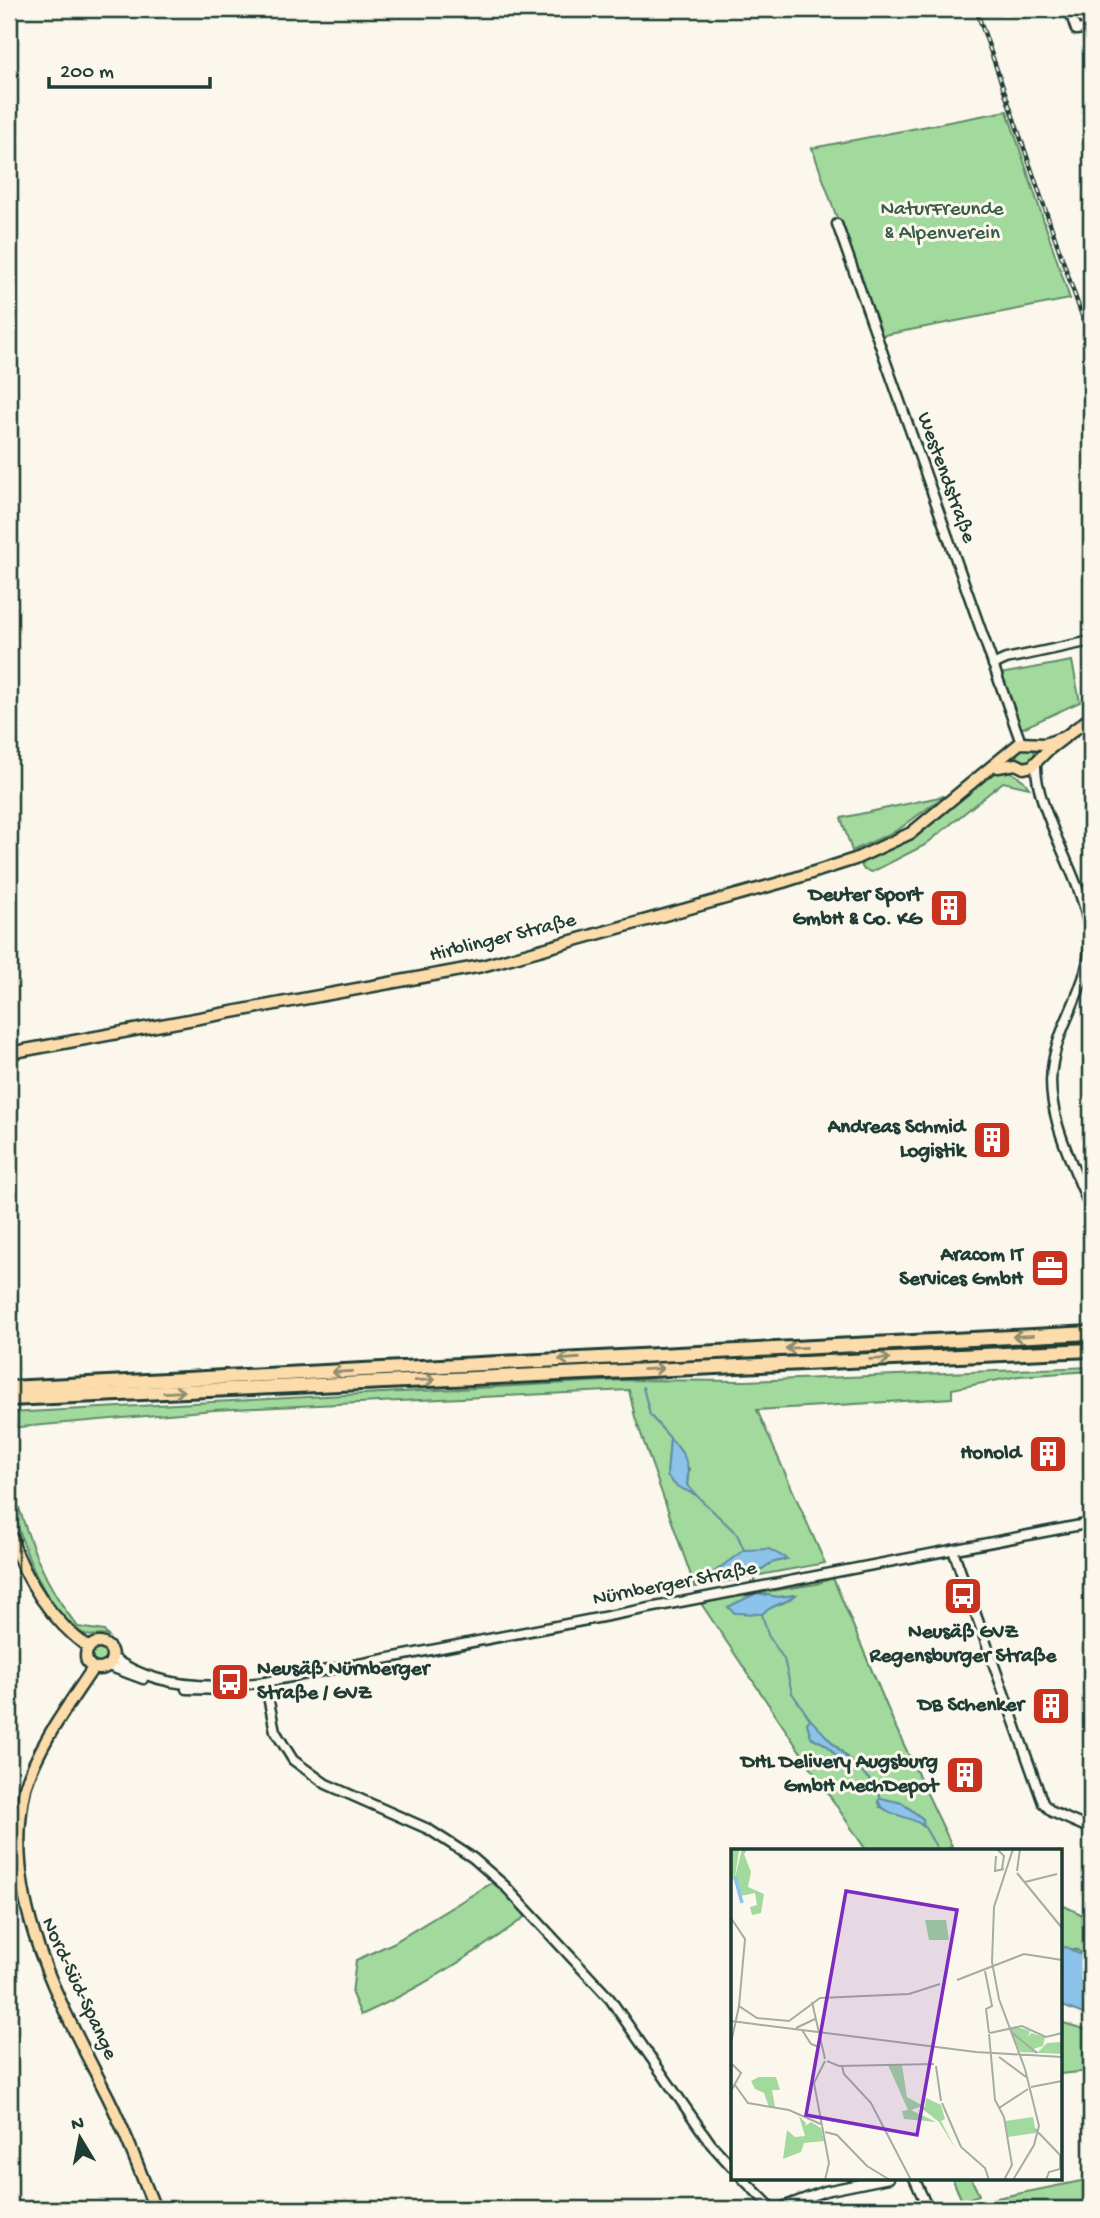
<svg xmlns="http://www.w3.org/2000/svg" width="1100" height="2218" viewBox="0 0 1100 2218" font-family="'Gochi Hand',sans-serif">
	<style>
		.green { fill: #a2d99d; stroke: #608b68; stroke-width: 2; fill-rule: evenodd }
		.water { fill: #8cc3ea; stroke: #608da1; stroke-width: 2 }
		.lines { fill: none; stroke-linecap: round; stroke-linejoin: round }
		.stream { stroke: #608da1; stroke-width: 2 }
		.minor-casing { stroke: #1f3d34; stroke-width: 13 }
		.major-casing { stroke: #1f3d34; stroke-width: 15 }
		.highway-casing { stroke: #1f3d34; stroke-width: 18 }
		.minor { stroke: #fbf7ec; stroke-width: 8 }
		.major { stroke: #fddcac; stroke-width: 10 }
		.highway { stroke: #fddcac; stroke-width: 12 }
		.rail-casing { stroke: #1f3d34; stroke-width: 4.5 }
		.rail { stroke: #fbf7ec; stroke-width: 2; stroke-dasharray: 5; stroke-linecap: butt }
		.oneway { stroke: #8e8c70 }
		.labels { text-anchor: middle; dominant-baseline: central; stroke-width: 6; stroke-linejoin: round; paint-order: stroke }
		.park-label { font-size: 21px; fill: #395c49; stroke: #fbf7ec }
		.street-label { font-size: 21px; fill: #1f3d34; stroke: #fbf7ec }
		.poi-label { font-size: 21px; font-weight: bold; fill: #1f3d34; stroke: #fbf7ec; text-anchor: end }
		.inset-river { fill: none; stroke: #8cc3ea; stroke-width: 3.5 }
		.inset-road { fill: none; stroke: #a3ada2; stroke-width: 2 }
		.view { fill: #7b2cbf; fill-opacity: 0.15; stroke: #7b2cbf; stroke-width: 3.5 }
		.inset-edge { fill: none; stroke: #1f3d34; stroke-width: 3.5 }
	</style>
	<rect width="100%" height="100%" fill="#fbf7ec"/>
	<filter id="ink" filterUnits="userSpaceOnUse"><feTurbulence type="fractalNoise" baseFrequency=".0143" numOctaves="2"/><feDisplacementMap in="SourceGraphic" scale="14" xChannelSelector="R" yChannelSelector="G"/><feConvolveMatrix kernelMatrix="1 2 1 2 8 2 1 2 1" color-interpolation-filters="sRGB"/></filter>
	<g filter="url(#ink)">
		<g class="green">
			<path d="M 1007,111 L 1070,299 L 879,336 L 812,148 Z"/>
			<path d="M 1072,661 L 1080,702 L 1021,729 L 1000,674 Z"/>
			<circle cx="1026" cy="755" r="9"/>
			<path d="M 1005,768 L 1023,780 L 1029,788 L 1003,782 L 925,845 L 872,872 L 864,870 L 861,865 L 863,861 C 893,849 922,831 948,810 C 967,795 982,777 1005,768 Z"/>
			<path d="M 944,796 L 898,830 L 852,851 L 841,818 Z"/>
			<path d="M 1091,1367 L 1091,1371 L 1019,1376 L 952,1389 L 952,1398 L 757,1410 L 825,1563 L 695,1587 L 635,1417 L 629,1390 L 214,1410 L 9,1428 L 9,1413 L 625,1380 L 745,1381 ZM 670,1439 L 689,1469 L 687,1485 L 694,1493 L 667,1476 ZM 786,1559 L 771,1563 L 753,1575 L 734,1568 L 716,1571 Z"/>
			<path d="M 9,1477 C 27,1533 40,1580 78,1627 L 104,1631 L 108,1636 C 101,1634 93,1637 86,1635 C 44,1618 9,1518 9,1477 Z"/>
			<path d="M 833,1578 L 896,1728 L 952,1846 L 945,1850 L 866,1850 L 702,1605 L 704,1601 L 816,1584 ZM 757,1593 L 778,1597 L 794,1595 C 779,1612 750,1607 728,1608 ZM 810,1720 L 849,1759 L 843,1764 L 827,1745 L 811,1737 L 807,1723 ZM 888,1801 L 902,1803 L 923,1819 L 923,1826 L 911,1817 L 880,1807 Z"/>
			<circle cx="99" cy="1657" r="10"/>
			<path d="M 495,1881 L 527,1914 L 521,1920 C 470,1957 419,1989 361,2015 L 352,1994 L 356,1960 L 393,1943 Z"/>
			<path d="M 1060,1904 L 1091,1919 L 1091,1960 L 1077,1950 L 1060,1948 Z"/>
			<path d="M 1060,2022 L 1091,2031 L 1091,2071 L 1060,2074 Z"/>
			<path d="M 952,2178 L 971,2178 L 979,2195 L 962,2201 Z"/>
			<path d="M 1091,2179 L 1091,2203 L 1065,2209 L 985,2209 L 982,2201 Z"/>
		</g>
		<g class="water">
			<path d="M 670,1438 C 685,1454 690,1463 687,1485 L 696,1495 L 676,1486 L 667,1476 Z"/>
			<path d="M 769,1549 L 787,1559 L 771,1563 L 753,1575 L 734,1568 L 714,1572 L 744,1550 Z"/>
			<path d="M 757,1593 L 778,1597 L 796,1595 C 785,1604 773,1604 762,1614 L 735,1613 L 728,1607 Z"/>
			<path d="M 810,1719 L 849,1760 L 843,1764 L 827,1745 L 811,1737 L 807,1723 Z"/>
			<path d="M 881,1798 L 902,1803 L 923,1819 L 924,1826 C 908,1814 885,1817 878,1801 Z"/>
			<path d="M 1066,1947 L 1091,1960 L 1091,2017 L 1060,2005 L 1060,1948 Z"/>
		</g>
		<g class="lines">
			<g class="stream">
				<path d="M 643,1387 L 650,1415 L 670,1438"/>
				<path d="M 696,1495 L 737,1534 L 744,1550"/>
				<path d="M 753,1575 L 755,1584"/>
				<path d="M 762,1614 L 768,1635 L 784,1659 L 792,1693 L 810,1719"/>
				<path d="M 849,1760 L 871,1781 L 881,1798"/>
				<path d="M 924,1826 L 938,1850"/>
			</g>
			<g class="minor-casing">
				<g id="minor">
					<path d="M 1069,9 L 1076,30 L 1091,28"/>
					<path d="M 837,224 L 1021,743"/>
					<path d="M 993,665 L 1006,659 L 1091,641"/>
					<path d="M 1036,763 C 1034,809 1083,878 1089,930 C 1095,978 1061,1016 1053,1062 C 1043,1111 1074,1166 1091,1210"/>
					<path d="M 953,1550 L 1043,1803 L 1052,1812 L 1091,1829"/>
					<path d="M 112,1657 C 155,1689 215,1689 265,1682 L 1091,1523"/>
					<path d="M 108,1666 L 143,1679"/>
					<path d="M 265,1682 L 275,1731 L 293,1760 L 326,1784 L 428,1829 L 473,1858 L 504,1885 L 610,1999 L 711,2144 L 732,2167"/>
					<path d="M 186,1689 L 231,1690 L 237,1686"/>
					<path d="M 742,2178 L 773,2209"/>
					<path d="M 914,2178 L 928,2209"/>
					<path d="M 777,2209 L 825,2191 L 889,2178"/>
				</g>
			</g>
			<g class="major-casing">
				<g id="major">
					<path d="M 998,767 L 1016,764 L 1024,768 L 1032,766 L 1048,750 L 1091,717"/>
					<path d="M 9,1053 L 482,966 L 783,882 L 855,859 L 911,833 L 1020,743 L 1045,744 L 1064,737"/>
					<path d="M 10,1536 C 27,1582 50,1619 89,1648"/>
					<circle cx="99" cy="1656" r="13"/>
					<path d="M 93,1668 C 68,1706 39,1744 25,1788 C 0,1900 59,2000 108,2097 C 126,2133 140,2172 155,2209"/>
				</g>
			</g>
			<g class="highway-casing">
				<g id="highway">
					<path d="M 9,1388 L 1091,1333"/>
					<path d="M 9,1399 L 1091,1350"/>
					<path d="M 9,1537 L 12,1541"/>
				</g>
			</g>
			<use href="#minor" class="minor"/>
			<use href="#major" class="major"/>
			<use href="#highway" class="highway"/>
			<g class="rail-casing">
				<path id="rail" d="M 976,9 L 1091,342"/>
			</g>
			<use href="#rail" class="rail"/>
		</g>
		<defs><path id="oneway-shaft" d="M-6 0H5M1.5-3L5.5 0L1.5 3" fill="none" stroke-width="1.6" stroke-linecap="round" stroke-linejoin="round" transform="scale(1.75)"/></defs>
		<g class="oneway">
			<use href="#oneway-shaft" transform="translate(1023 1336) rotate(177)"/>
			<use href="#oneway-shaft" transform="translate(796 1348) rotate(177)"/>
			<use href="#oneway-shaft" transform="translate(569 1359) rotate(176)"/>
			<use href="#oneway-shaft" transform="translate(880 1359) rotate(-2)"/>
			<use href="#oneway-shaft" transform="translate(653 1369) rotate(-3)"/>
			<use href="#oneway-shaft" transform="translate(342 1372) rotate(177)"/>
			<use href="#oneway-shaft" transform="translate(425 1380) rotate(-3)"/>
			<use href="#oneway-shaft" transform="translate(174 1392) rotate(-3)"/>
		</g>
	</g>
	<defs>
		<g id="building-square" transform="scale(2.0125)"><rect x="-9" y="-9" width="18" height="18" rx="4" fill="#c8321e" stroke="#fbf7ec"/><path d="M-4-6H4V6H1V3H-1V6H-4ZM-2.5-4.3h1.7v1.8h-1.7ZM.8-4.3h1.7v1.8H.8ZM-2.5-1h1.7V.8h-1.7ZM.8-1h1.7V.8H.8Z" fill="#fff"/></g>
		<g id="office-square" transform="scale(2.0125)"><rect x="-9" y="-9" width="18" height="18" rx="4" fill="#c8321e" stroke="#fbf7ec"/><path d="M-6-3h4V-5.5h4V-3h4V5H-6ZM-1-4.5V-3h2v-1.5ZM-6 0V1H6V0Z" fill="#fff"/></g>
		<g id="bus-square" transform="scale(2.0125)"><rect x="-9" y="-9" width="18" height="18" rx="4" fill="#c8321e" stroke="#fbf7ec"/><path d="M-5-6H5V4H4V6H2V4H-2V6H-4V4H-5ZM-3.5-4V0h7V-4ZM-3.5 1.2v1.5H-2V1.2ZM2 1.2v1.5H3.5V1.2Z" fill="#fff"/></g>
	</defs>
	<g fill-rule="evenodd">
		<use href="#building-square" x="949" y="908"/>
		<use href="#building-square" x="992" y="1140"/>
		<use href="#office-square" x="1050" y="1268"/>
		<use href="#building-square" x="1048" y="1454"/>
		<use href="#bus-square" x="963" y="1596"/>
		<use href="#bus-square" x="230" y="1682"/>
		<use href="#building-square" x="1051" y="1706"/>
		<use href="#building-square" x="965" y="1775"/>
	</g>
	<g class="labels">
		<g class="park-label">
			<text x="942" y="210">NaturFreunde<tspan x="942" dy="24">&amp; Alpenverein</tspan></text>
		</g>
		<g class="street-label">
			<text transform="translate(945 478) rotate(70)">Westendstraße</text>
			<text transform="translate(503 939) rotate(-14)">Hirblinger Straße</text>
			<text transform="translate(675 1585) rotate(-11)">Nürnberger Straße</text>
			<text transform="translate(78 1989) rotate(65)">Nord-Süd-Spange</text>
		</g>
		<g class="poi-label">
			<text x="922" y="896">Deuter Sport<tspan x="922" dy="24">GmbH &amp; Co. KG</tspan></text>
			<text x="965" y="1128">Andreas Schmid<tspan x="965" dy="24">Logistik</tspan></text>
			<text x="1023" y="1256">Aracom IT<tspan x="1023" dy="24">Services GmbH</tspan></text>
			<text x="1021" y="1454">Honold</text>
			<text x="963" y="1633" text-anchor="middle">Neusäß GVZ<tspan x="963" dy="24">Regensburger Straße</tspan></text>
			<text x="257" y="1670" text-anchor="start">Neusäß Nürnberger<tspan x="257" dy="24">Straße / GVZ</tspan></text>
			<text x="1024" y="1706">DB Schenker</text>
			<text x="938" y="1763">DHL Delivery Augsburg<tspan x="938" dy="24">GmbH MechDepot</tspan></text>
		</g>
	</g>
	<g transform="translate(731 1849)">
		<rect width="331" height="331" fill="#fbf7ec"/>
		<path d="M 0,0 L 8,2 L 4,28 L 11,0 L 17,0 L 13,5 L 20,23 L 17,38 L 33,45 L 30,64 L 21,66 L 19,58 L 26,56 L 24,44 L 9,47 L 4,29 L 0,32 ZM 194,71 L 215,71 L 218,91 L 198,91 ZM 286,178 L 299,182 L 297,188 L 300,184 L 314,188 L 312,197 L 302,200 L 307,203 L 316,194 L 330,193 L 331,185 L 331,205 L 289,203 L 279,180 ZM 157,216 L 171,216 L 176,248 L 194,258 L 195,249 L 210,256 L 214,270 L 210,272 L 224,299 L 208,273 L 189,258 L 180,261 L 205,273 L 173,270 L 171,262 L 177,261 ZM 28,228 L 45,228 L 49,241 L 41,241 L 44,258 L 38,258 L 33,244 L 24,240 L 20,232 ZM 68,267 L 75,274 L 74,277 L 80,273 L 90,279 L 93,292 L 73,294 L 70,303 L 52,310 L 56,281 L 64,288 L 74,287 ZM 302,268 L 305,284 L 277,288 L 274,272 Z" fill="#a2d99d"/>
		<path class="inset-river" d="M 4,28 L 11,54"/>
		<path class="inset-road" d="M 266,0 L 273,7 L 271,20M 265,7 L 264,22 L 273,20M 286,22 L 289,0M 286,24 L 331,79M 294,33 L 326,25M 0,69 L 14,90 L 8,157 L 26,169 L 58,172 L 89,149 L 178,145 L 209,135M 254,122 L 261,157 L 255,160 L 258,184M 226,131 L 293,105 L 331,111M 81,153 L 94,210M 0,172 L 245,203 L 331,208M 65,179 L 84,170M 71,181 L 80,195 L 88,198M 280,183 L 306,204M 259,184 L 291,177 L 315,188 L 331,184M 258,185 L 264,251 L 273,268 L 281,316 L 273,331M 0,194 L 8,157M 268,208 L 295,228M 96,212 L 108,217 L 203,215M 0,214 L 10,224 L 0,242M 111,217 L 113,225 L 140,254 L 180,331M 205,217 L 210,252M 4,236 L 17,254 L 58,261 L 92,276M 300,238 L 331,232M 211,254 L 230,298 L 254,319 L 258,331M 268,259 L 297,240M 304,280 L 331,308M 94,283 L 106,286 L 136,317 L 159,331M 94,331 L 98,314 L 83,234 L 94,212M 282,331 L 303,296 L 308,277 L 294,220 L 268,150 L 261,113 L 263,58 L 282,0M 315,331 L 318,323 L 329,320 L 329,306"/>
		<path class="view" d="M 115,42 L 226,61 L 186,286 L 75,266 Z"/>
		<rect width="331" height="331" class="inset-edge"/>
	</g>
	<rect width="1100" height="2218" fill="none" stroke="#fbf7ec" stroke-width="35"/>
	<rect x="18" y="18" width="1065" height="2183" fill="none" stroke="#1f3d34" stroke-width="2.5" filter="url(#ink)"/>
	<g transform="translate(80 2138) rotate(350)" stroke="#fbf7ec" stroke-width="5" paint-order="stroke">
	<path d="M0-5L12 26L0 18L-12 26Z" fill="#1f3d34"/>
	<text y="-10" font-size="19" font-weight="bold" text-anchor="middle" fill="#1f3d34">N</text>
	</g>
	<path d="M49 77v10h161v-10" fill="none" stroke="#1f3d34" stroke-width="3.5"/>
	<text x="60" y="77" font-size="21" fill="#1f3d34" stroke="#fbf7ec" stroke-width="5" paint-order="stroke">200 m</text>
</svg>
